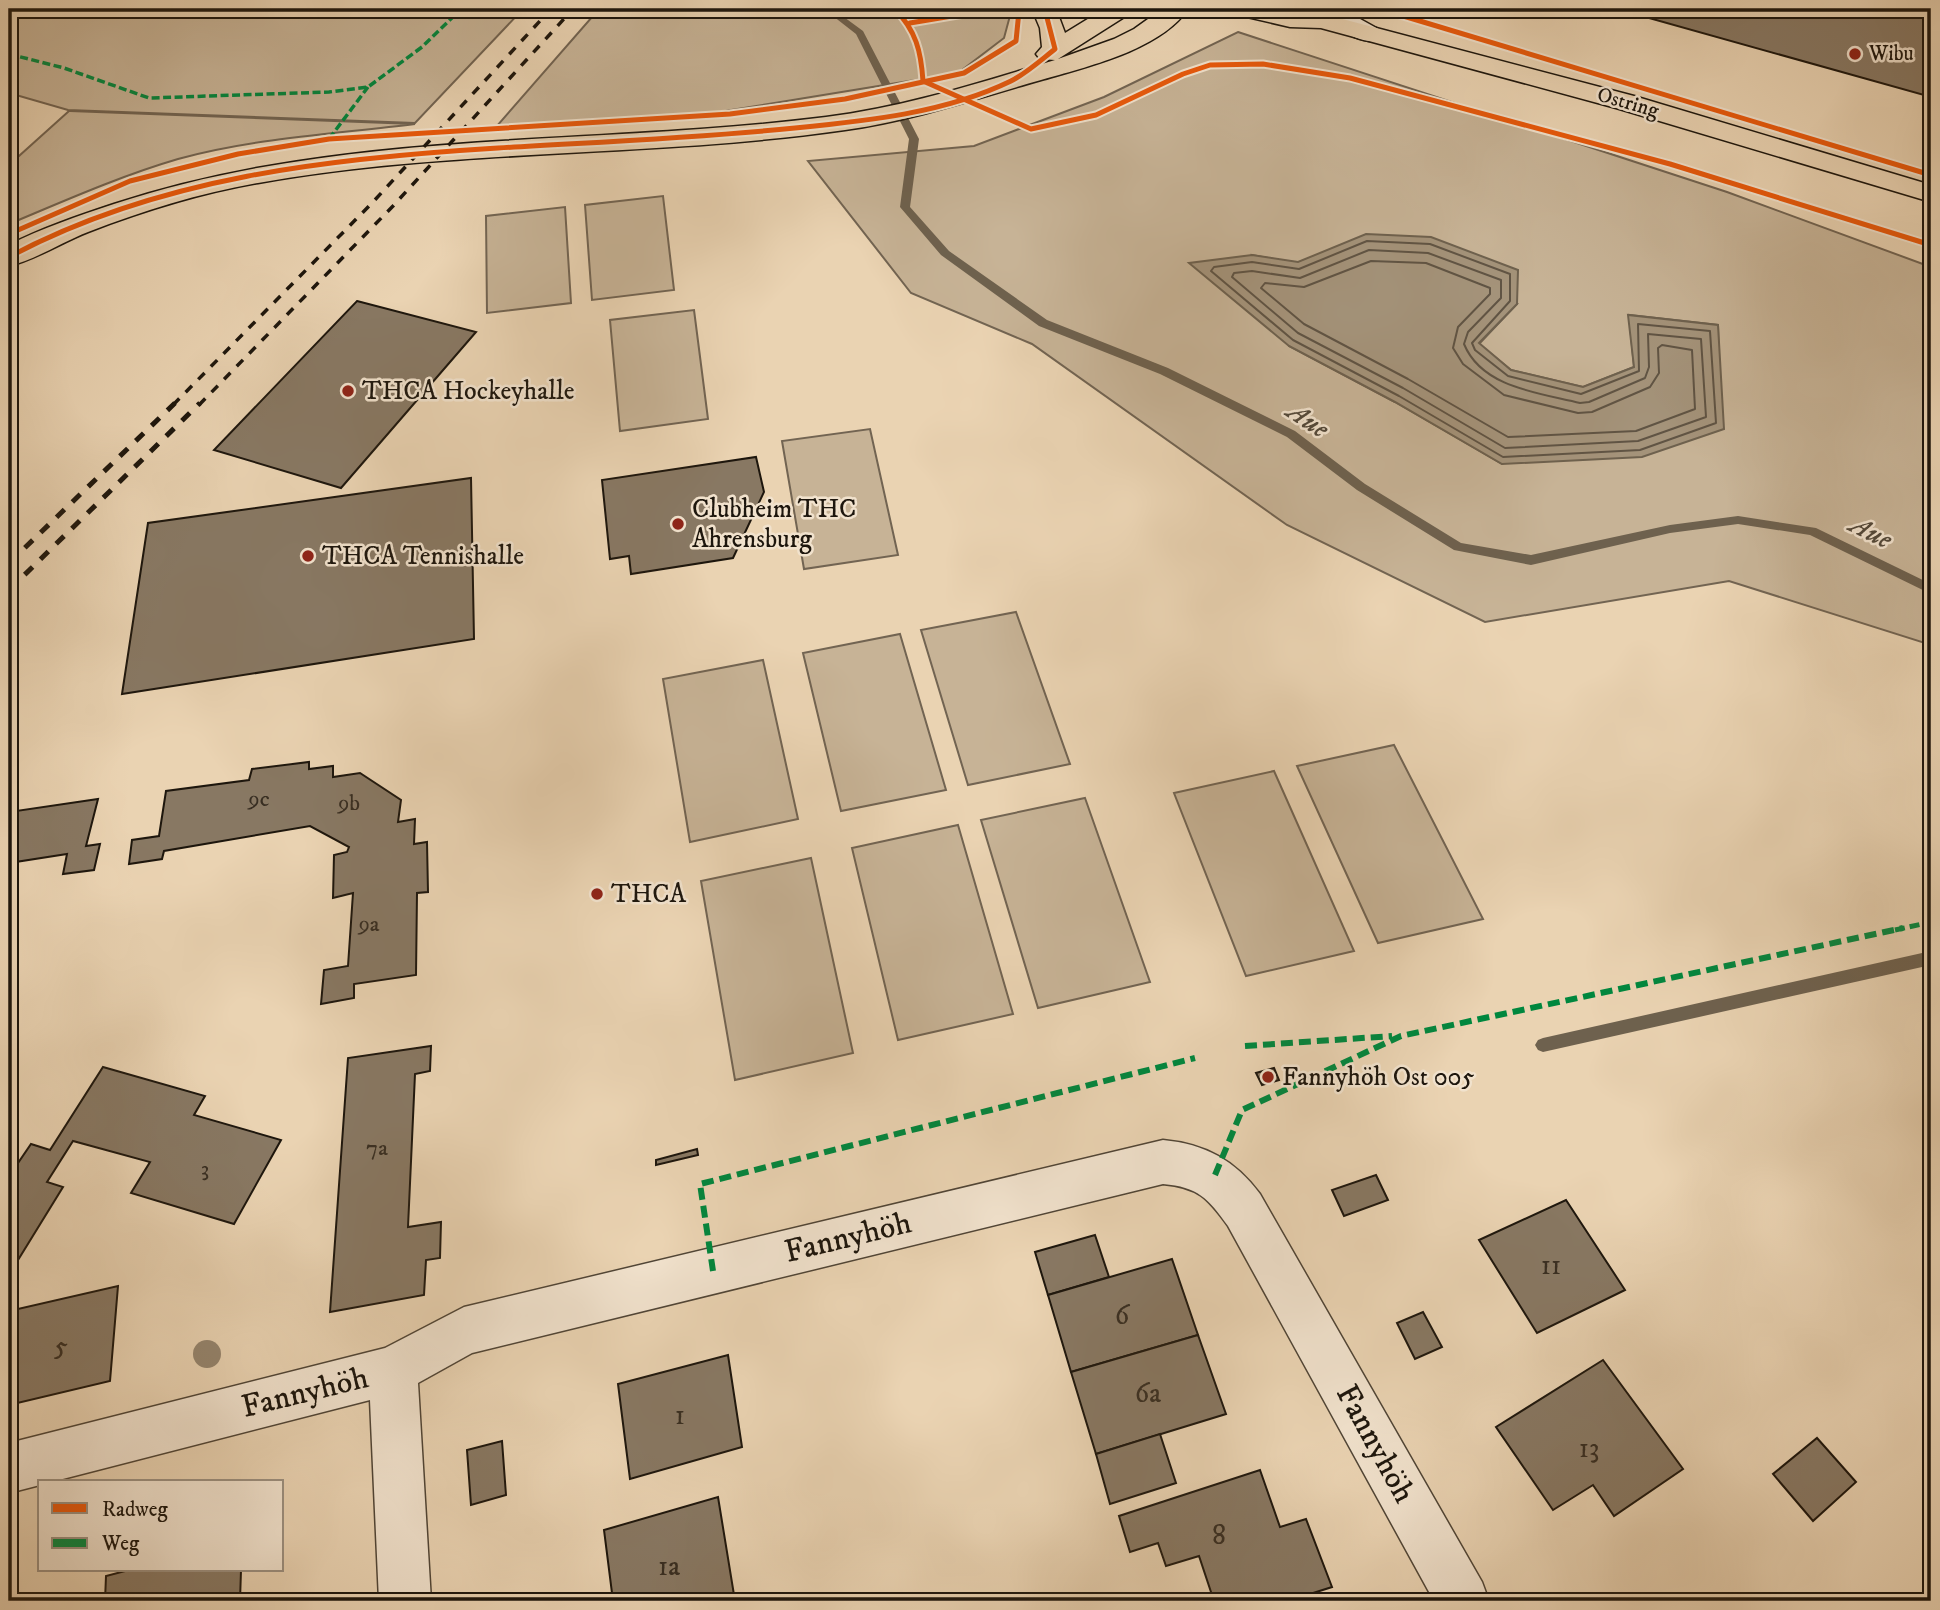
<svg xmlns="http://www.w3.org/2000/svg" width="1940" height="1610" viewBox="0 0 1940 1610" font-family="'IM FELL DW Pica',serif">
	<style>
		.green { fill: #c7b396; stroke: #726452; stroke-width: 2; fill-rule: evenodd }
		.water { fill: #a4937a; stroke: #6e614e; stroke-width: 2 }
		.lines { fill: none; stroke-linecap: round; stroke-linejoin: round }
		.shore { stroke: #605444; stroke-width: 2 }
		.stream { fill: #6e614e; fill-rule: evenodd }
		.building { fill: #887863; stroke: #1d160d; stroke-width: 2 }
		.street-casing { stroke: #504536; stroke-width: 3 }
		.secondary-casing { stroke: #1d160d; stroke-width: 3 }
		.primary-casing { stroke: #1d160d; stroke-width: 3 }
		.street { fill: #f1e2cd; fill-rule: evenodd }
		.secondary { fill: #f1e2cd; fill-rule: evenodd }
		.primary { fill: #ead3b2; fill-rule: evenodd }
		.rail-far1 { stroke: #1d160d; stroke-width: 3.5; stroke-dasharray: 9 9; stroke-linecap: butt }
		.rail { stroke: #1d160d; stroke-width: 5; stroke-dasharray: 11 11; stroke-linecap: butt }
		.quiet-far2 { stroke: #00873e; stroke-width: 3.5; stroke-dasharray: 8 3.5; stroke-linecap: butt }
		.quiet-far1 { stroke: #00873e; stroke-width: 5; stroke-dasharray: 10 5; stroke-linecap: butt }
		.quiet { stroke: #00873e; stroke-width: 6; stroke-dasharray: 12 6; stroke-linecap: butt }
		.cycleway-casing { stroke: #f1e2cd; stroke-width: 9 }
		.cycleway { stroke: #e8590c; stroke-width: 5 }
		.tree { fill: #95856e }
		.poi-dot { fill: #8f2418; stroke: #f1e2cd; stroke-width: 2.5 }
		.labels { text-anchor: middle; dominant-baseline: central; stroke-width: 5; stroke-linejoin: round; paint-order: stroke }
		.far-poi-label { font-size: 21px; fill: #1d160d; stroke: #f1e2cd; text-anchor: start }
		.far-street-label { font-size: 21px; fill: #1d160d; stroke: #f1e2cd }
		.number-label { font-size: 23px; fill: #382e22 }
		.poi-label { font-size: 26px; fill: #1d160d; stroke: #f1e2cd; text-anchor: start }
		.water-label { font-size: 28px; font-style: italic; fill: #534839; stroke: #f1e2cd }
		.near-number-label { font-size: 28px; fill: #382e22 }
		.near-street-label { font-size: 32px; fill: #1d160d; stroke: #f1e2cd }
	</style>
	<rect width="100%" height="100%" fill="#ead3b2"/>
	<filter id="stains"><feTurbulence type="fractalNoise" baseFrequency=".00286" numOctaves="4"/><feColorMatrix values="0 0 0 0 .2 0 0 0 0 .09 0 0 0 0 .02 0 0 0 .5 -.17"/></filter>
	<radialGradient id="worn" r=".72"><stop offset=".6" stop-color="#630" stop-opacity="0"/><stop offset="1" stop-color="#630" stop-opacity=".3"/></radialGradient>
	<g class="green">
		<path d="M 9,9 L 523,9 L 415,123 L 68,110 L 9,93 Z"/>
		<path d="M 599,9 L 1007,9 L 1011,12 L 1004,38 L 958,73 L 719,112 L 496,127 Z"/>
		<path d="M 1238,32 L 1727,192 L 1931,267 L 1931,645 L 1729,581 L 1485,622 L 1287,525 L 1032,344 L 911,293 L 808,161 L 974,146 L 1104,97 ZM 1252,255 L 1517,304 L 1479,344 L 1511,370 L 1583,387 L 1634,367 L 1629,315 L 1718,325 L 1719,366 L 1502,464 L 1395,402 L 1289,346 Z"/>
		<path d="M 69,111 L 70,111 L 415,124 C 336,134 254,138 178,159 C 120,176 64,201 9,224 L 9,165 Z"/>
		<path d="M 663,196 L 674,290 L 592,300 L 585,205 Z"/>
		<path d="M 565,207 L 571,303 L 487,313 L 486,216 Z"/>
		<path d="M 694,310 L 708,419 L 620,431 L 610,320 Z"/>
		<path d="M 870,429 L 898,555 L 804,569 L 782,441 Z"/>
		<path d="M 1016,612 L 1070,764 L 968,785 L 921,630 Z"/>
		<path d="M 900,634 L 946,790 L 841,811 L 803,653 Z"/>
		<path d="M 763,660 L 798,819 L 690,842 L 663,679 Z"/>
		<path d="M 1394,745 L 1483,919 L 1378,943 L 1297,766 Z"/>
		<path d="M 1274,771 L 1354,951 L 1246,976 L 1174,793 Z"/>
		<path d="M 1085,798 L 1150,982 L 1038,1008 L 981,820 Z"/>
		<path d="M 958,825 L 1013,1014 L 898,1040 L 852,848 Z"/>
		<path d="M 811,858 L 853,1053 L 735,1080 L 701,881 Z"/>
	</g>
	<path class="water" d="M 1366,234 L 1431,237 L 1518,270 L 1517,304 L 1479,343 L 1511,370 L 1583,387 L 1634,367 L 1628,315 L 1718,325 L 1724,429 L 1642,457 L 1502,464 L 1395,402 L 1289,346 L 1189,263 L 1252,255 L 1298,262 Z"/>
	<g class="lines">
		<g class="shore">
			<path d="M 1367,241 L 1430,244 L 1510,274 L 1510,301 L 1472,343 L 1475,350 L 1508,376 L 1581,394 L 1639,371 L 1638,324 L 1710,331 L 1716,423 L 1640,450 L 1503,457 L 1399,396 L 1293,340 L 1211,271 L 1214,267 L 1252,262 L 1299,269 Z"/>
			<path d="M 1369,250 L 1428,253 L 1501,280 L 1501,298 L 1468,332 L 1464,344 C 1482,388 1540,393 1580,403 L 1589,402 L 1645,378 L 1649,367 L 1648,334 L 1701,339 L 1706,417 L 1638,441 L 1505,448 L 1403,388 L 1298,333 L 1232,277 L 1234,273 L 1252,271 L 1300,278 Z"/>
			<path d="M 1371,261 L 1426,263 L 1490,288 L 1490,294 L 1458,327 L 1453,348 L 1463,364 L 1504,395 L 1578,413 L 1592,412 L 1650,387 L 1659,373 L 1658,348 L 1662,345 L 1692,350 L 1695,409 L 1636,431 L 1508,437 L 1408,379 L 1304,324 L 1261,288 L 1265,283 L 1304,287 Z"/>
		</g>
		<g class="stream">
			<path d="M 824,9 L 833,9 L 863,31 L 919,139 L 910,207 L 949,251 L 1047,320 L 1168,368 L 1295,431 L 1365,484 L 1461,543 L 1531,555 L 1670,525 L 1738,516 L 1816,528 L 1931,584 L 1931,594 L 1810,535 L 1738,524 L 1670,533 L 1531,565 L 1454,550 L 1357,490 L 1287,437 L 1160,374 L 1039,326 L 941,255 L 900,207 L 909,139 L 856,34 Z"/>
			<path d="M 1931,951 L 1931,965 L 1543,1052 L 1538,1050 L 1535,1045 L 1538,1040 L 1543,1038 Z"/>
		</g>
	</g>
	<g class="building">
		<path d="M 1624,9 L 1931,9 L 1931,97 L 1624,11 Z"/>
		<path d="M 357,301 L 476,332 L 341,488 L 214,450 Z"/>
		<path d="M 756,457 L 764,492 L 733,558 L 631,574 L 629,556 L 610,559 L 602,480 Z"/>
		<path d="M 471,478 L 474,639 L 122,694 L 148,523 Z"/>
		<path d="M 309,762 L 309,769 L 333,766 L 333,777 L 360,773 L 401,800 L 398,822 L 415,819 L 414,844 L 427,842 L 428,892 L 417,893 L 416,975 L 354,984 L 354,998 L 321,1004 L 324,970 L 348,966 L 353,893 L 333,898 L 334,855 L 347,852 L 349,847 L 310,826 L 164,851 L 162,859 L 129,864 L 132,840 L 159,836 L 166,791 L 249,780 L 252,769 Z"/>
		<path d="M 98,799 L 86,846 L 100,844 L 94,870 L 63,874 L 67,854 L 9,863 L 9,812 Z"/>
		<path d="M 431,1046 L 430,1071 L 415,1074 L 408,1227 L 441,1222 L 440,1258 L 426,1260 L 424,1295 L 330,1312 L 348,1058 Z"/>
		<path d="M 103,1067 L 205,1096 L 194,1115 L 281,1140 L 234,1224 L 131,1193 L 150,1162 L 73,1141 L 47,1182 L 63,1187 L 18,1260 L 9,1257 L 9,1160 L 18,1163 L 31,1144 L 50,1150 Z"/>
		<path d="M 1274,1068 L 1279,1080 L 1262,1085 L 1256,1073 Z"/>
		<path d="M 697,1149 L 698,1155 L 656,1165 L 656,1160 Z"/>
		<path d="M 1376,1175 L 1388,1200 L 1344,1216 L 1332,1190 Z"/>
		<path d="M 1566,1200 L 1625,1290 L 1537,1333 L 1479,1240 Z"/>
		<path d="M 1095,1235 L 1109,1277 L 1048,1295 L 1035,1252 Z"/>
		<path d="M 1172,1259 L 1198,1335 L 1071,1372 L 1048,1295 Z"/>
		<path d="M 118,1286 L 110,1381 L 9,1405 L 9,1311 Z"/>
		<path d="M 1423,1312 L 1442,1347 L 1415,1359 L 1397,1323 Z"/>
		<path d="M 1198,1335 L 1226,1414 L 1096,1454 L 1071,1372 Z"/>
		<path d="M 728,1355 L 742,1447 L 630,1479 L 618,1384 Z"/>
		<path d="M 1603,1360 L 1683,1469 L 1614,1516 L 1593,1485 L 1553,1510 L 1496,1427 Z"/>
		<path d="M 1160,1434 L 1176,1483 L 1110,1504 L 1096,1454 Z"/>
		<path d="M 1817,1438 L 1856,1482 L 1813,1521 L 1773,1474 Z"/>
		<path d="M 502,1441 L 506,1495 L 471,1505 L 467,1450 Z"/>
		<path d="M 1260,1470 L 1280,1527 L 1306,1519 L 1332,1587 L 1288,1601 L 1214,1601 L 1199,1556 L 1166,1566 L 1158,1543 L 1130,1552 L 1119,1516 Z"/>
		<path d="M 718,1497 L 735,1601 L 613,1601 L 604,1530 Z"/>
		<path d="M 129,1570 L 241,1570 L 240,1601 L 105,1601 L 106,1576 Z"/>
	</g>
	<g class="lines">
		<g class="street-casing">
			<path id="street" d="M 1163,1140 C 1205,1144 1235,1160 1260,1194 L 1482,1582 L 1489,1601 L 1434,1601 L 1228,1226 C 1208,1198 1198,1187 1163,1184 L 472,1353 L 418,1383 L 431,1601 L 379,1601 L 370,1400 L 51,1482 L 40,1482 L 40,1485 L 9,1493 L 9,1443 L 385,1348 L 464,1307 Z"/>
		</g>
		<g class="secondary-casing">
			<path id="secondary" d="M 1312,9 L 1342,9 L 1380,30 L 1383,35 L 1380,40 C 1358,46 1334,24 1315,14 Z"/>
		</g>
		<g class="primary-casing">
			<g id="primary">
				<path d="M 1032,9 L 1056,9 L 1065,33 L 1104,9 L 1132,9 L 1129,14 L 1058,59 L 1114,39 L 1134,29 L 1162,9 L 1188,9 C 1160,50 1086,67 1041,80 C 974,99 915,120 845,130 C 651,158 452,148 258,183 C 200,193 143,211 88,232 C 62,242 35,260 9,266 L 9,245 C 42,228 78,216 114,204 C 344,128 588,147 826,117 C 905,107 979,83 1055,60 L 1040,59 L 1036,54 L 1042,47 L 1040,28 Z"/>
				<path d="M 1231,9 L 1273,9 L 1289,12 L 1287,9 L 1317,9 L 1331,16 L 1634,96 L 1931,185 L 1931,202 L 1616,108 L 1321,28 L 1290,27 L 1234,14 Z"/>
			</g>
		</g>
		<use href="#street" class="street"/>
		<use href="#secondary" class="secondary"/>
		<use href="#primary" class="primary"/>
		<g class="rail-far1">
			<path d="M 173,405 L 373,202 L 551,9"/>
			<path d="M 199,405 L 393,206 L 573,9"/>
		</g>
		<g class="rail">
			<path d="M 9,563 L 175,403"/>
			<path d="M 9,590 L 200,403"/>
		</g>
		<g class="quiet-far2">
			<path d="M 9,54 L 64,68 L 149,98 L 329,92 L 368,87 L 422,47 L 461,9"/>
			<path d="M 329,139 L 368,87"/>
		</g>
		<path class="quiet-far1" d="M 1895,930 L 1931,922"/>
		<g class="quiet">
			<path d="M 1245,1046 L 1392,1036"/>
			<path d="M 1215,1175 L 1242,1110 L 1401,1036 L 1903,928"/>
			<path d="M 713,1271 L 700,1184 L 1195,1058"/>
		</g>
		<g class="cycleway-casing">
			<g id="cycleway">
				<path d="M 895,9 C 916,31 921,51 923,81 L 1031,129 L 1096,115 L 1183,74 L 1210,65 L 1263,64 L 1350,78 L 1670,164 L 1931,245"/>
				<path d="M 1380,9 L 1931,175"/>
				<path d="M 910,23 L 964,14 L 1050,9"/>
				<path d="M 9,234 L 130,181 L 238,154 L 329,139 L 730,114 L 845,99 L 964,73 L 1016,41 L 1019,11"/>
				<path d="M 9,257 C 158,177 332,158 498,148 C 597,142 696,138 795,128 C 867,121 945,113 1011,81 C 1027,73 1041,60 1055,49 L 1045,10"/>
			</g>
		</g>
		<use href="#cycleway" class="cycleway"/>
	</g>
	<circle class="tree" cx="207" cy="1354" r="14"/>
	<g class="poi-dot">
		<circle cx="1855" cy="54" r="7"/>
		<circle cx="348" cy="391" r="7"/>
		<circle cx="678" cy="524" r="7"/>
		<circle cx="308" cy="556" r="7"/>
		<circle cx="597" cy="894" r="7"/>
		<circle cx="1268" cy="1077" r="7"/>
	</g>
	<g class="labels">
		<g class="far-poi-label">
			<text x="1869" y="54">Wibu</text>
		</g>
		<g class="far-street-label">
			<text transform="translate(1628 103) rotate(16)">Ostring</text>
		</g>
		<g class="number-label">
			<text x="259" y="799">9c</text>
			<text x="349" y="803">9b</text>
			<text x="369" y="924">9a</text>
			<text x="377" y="1148">7a</text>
			<text x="205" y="1169">3</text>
		</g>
		<g class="poi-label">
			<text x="362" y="391">THCA Hockeyhalle</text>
			<text x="692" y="509">Clubheim THC<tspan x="692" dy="30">Ahrensburg</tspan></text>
			<text x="322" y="556">THCA Tennishalle</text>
			<text x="611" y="894">THCA</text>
			<text x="1282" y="1077">Fannyhöh Ost 005</text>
		</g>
		<g class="water-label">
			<text transform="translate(1308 420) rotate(33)">Aue</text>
			<text transform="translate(1871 532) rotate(26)">Aue</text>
		</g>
		<g class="near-number-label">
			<text x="1551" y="1265">11</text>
			<text x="1122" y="1315">6</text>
			<text x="61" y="1346">5</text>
			<text x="1148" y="1393">6a</text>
			<text x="680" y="1415">1</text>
			<text x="1589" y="1448">13</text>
			<text x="1219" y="1535">8</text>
			<text x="669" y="1566">1a</text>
		</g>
		<g class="near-street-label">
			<text transform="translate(848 1238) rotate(-14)">Fannyhöh</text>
			<text transform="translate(305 1393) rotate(-14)">Fannyhöh</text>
			<text transform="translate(1375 1444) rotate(61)">Fannyhöh</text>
		</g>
	</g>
	<rect width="1940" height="1610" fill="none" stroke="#ead3b2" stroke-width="35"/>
	<rect x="10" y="10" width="1919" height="1589" fill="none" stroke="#1d160d" stroke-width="3.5"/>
	<rect x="18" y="18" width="1905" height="1575" fill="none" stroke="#1d160d" stroke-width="2"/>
	<rect x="38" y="1480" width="245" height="91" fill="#f1e2cd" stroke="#9c9080" stroke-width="2"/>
	<rect x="52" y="1503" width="35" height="10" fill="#e8590c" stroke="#9c9080" stroke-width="2"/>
	<text x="102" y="1516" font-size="21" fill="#1d160d">Radweg</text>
	<rect x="52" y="1538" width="35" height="10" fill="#00873e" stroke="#9c9080" stroke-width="2"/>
	<text x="102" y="1550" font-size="21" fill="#1d160d">Weg</text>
	<rect width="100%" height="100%" filter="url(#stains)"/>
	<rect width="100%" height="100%" fill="url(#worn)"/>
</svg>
